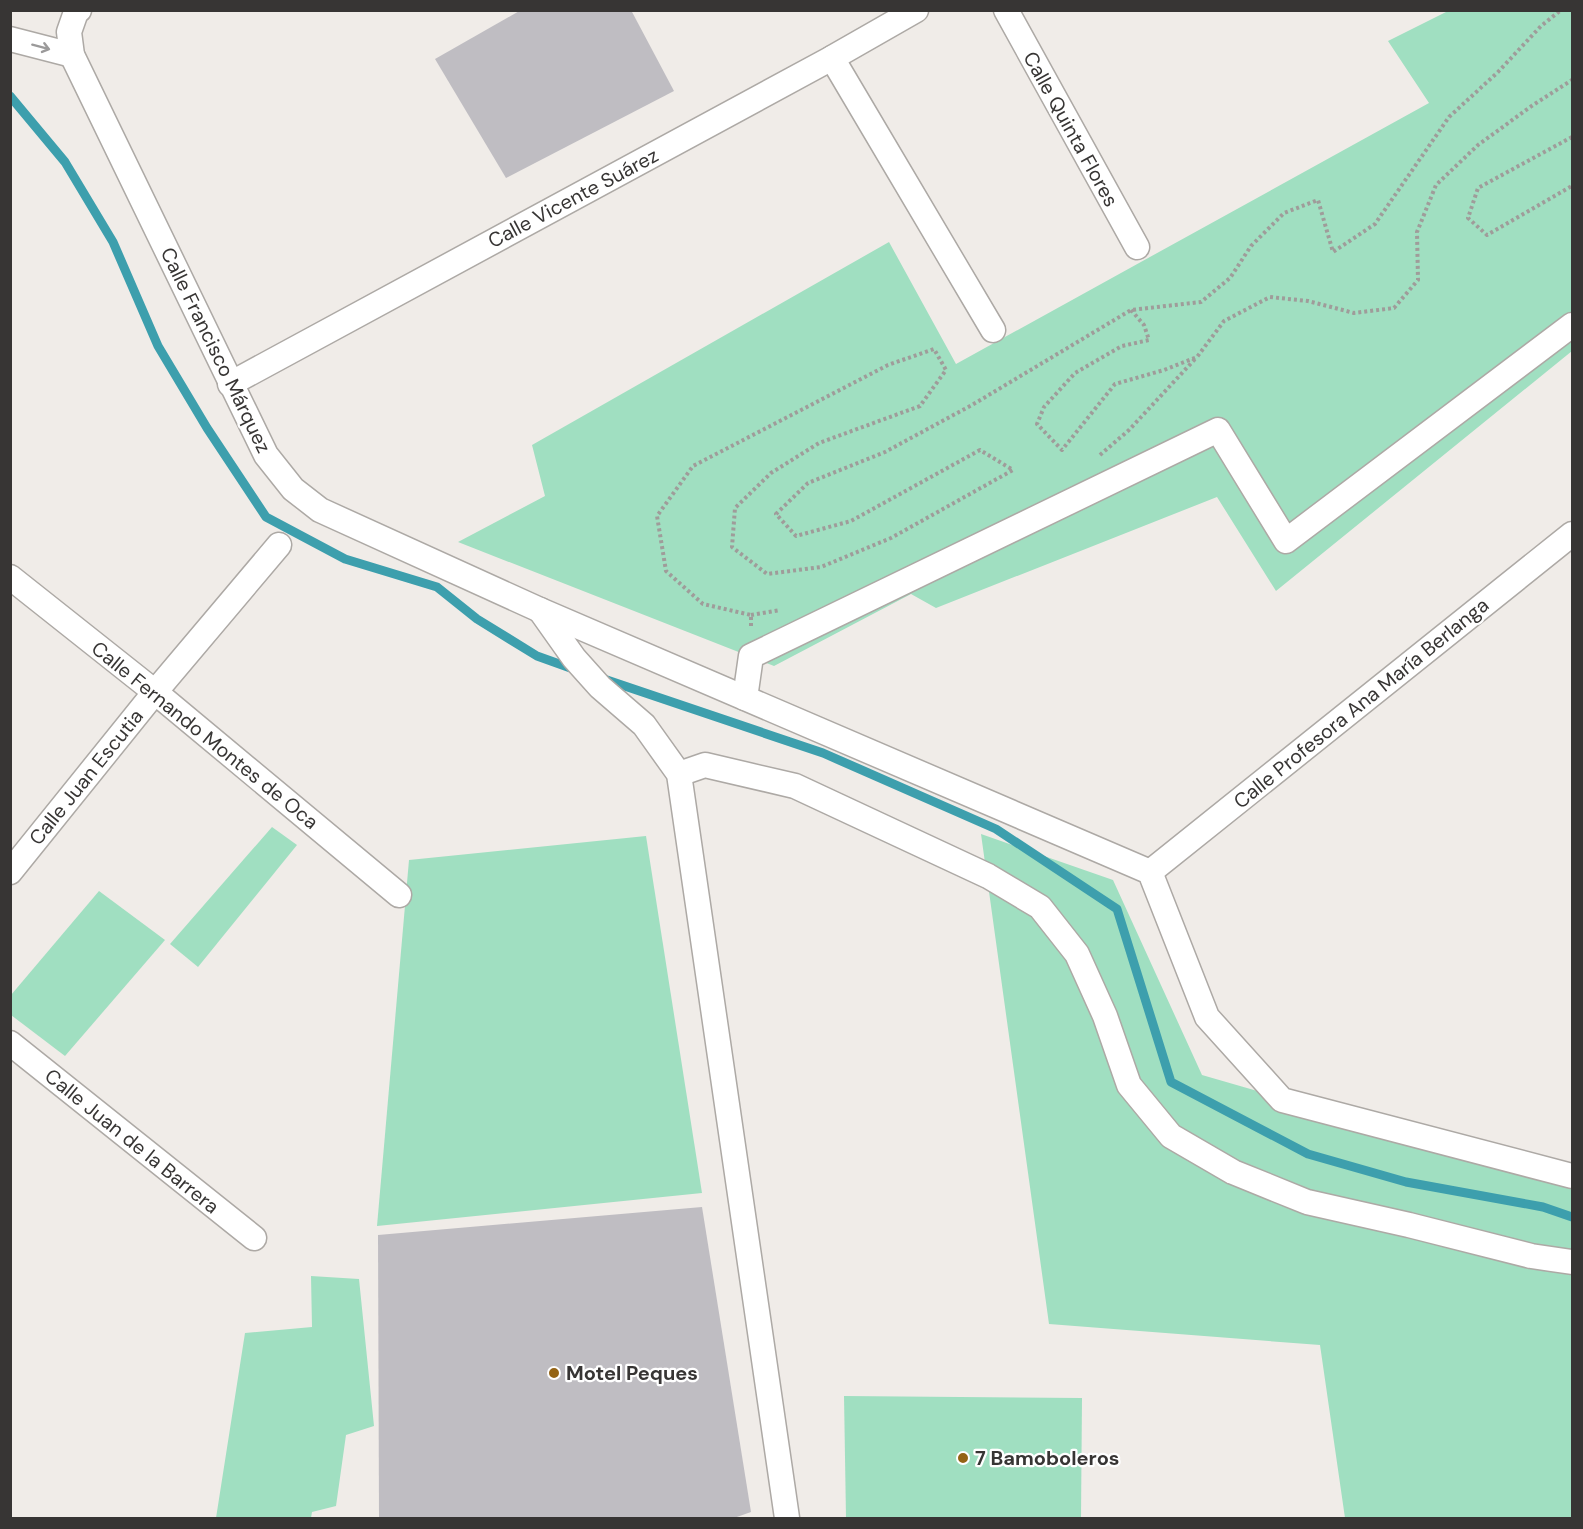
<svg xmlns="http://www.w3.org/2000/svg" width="1583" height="1529" viewBox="0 0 1583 1529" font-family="'DM Sans',sans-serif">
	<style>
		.green { fill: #a0dfc1 }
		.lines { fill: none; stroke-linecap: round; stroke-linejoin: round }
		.stream { stroke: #3d9fad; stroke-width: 9 }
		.building { fill: #bfbdc2 }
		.street-casing { stroke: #ada9a5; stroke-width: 27 }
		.path { stroke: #9f9c9a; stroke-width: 4; stroke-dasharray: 3 3; stroke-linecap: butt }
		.street { stroke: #fff; stroke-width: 24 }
		.oneway { stroke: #9b9a9a }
		.poi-dot { fill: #946314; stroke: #fff; stroke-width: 2 }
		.labels { text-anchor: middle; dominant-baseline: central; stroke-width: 4.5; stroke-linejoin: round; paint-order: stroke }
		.street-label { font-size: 20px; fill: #373534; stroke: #fff }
		.poi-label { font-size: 20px; font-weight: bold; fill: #373534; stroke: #fff; text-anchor: start }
	</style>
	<rect width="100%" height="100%" fill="#f0ece8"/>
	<g class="green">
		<path d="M 1448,11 L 1572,11 L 1572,351 L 1276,591 L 1217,497 L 936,608 L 911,594 L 774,666 L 458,542 L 545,496 L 532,445 L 889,242 L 956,364 L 1429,103 L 1388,41 Z"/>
		<path d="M 272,827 L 297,845 L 198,967 L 170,944 Z"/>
		<path d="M 981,834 L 1113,880 L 1202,1075 L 1572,1182 L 1572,1518 L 1345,1518 L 1320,1345 L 1049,1324 Z"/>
		<path d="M 646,836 L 702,1193 L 377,1226 L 409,860 Z"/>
		<path d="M 99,891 L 165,940 L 65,1056 L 11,1015 L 11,995 Z"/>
		<path d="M 311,1276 L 359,1279 L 374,1426 L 346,1435 L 336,1506 L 312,1512 L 311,1518 L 216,1518 L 245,1333 L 312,1327 Z"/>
		<path d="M 844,1396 L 1082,1398 L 1081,1518 L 846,1518 Z"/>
	</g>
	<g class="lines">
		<g class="stream">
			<path d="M 10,96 L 65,162 L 113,242 L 158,346 L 207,428 L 266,517 L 345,559 L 437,587 L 477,619 L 537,656 L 576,670"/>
			<path d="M 601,678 L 823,753 L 996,829 L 1117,909 L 1171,1082 L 1308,1154 L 1406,1182 L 1543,1207 L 1572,1217"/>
		</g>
	</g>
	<g class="building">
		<path d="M 521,10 L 631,10 L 674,91 L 506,178 L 435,59 Z"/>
		<path d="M 702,1207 L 751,1512 L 734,1518 L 379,1518 L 378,1235 Z"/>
	</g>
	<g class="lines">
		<g class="street-casing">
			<g id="street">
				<path d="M 79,10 L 76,12 L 69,32 L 72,55 L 266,455 L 293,489 L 320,510 L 540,610 L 1150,872 L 1207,1017 L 1282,1100 L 1572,1176"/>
				<path d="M 1006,10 L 1137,247"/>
				<path d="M 10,39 L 72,55"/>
				<path d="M 832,58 L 993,330"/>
				<path d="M 230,384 L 832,58 L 916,10"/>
				<path d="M 10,577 L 155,692 L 399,895"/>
				<path d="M 540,610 L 574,658 L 600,687 L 644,725 L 679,774 L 787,1518"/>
				<path d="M 745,698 L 751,656 L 1218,430 L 1286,541 L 1572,325"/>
				<path d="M 679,774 L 705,765 L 795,786 L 988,876 L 1040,907 L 1077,954 L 1105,1016 L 1129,1085 L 1171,1136 L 1233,1172 L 1307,1202 L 1409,1225 L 1531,1256 L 1572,1262"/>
				<path d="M 10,872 L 155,692 L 279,545"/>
				<path d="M 1150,872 L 1572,534"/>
				<path d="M 10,1043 L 254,1238"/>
			</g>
		</g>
		<g class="path">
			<path d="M 1572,137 L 1478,188 L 1468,218 L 1487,235 L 1572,186"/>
			<path d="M 1131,310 L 1144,325 L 1149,340 L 1122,346 L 1075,373 L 1044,407 L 1037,424 L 1062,450 L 1115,384 L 1164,370 L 1197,357 L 1224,321 L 1270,297 L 1308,301 L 1354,313 L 1394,308 L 1418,280 L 1417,232 L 1436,185 L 1478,145 L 1533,105 L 1572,80"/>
			<path d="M 1100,455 L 1129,430 L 1196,358"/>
			<path d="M 751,615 L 780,610"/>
			<path d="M 751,626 L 751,615 L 703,604 L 666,571 L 657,516 L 693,466 L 888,365 L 934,349 L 946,370 L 920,406 L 819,443 L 771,473 L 735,508 L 732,547 L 767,574 L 821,567 L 891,538 L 1013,470 L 980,450 L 851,521 L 796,536 L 776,514 L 808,483 L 885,452 L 972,405 L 1131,310 L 1201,302 L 1230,278 L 1251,246 L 1284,213 L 1318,200 L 1333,252 L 1375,224 L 1449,117 L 1498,72 L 1541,26 L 1561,10"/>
		</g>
		<use href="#street" class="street"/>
	</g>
	<defs><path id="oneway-shaft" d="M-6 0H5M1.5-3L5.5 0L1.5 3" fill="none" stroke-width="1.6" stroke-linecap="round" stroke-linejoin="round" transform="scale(1.5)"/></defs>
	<use class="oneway" href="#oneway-shaft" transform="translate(41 47) rotate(15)"/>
	<g class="poi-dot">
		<circle cx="554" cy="1373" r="6"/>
		<circle cx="963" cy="1458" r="6"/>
	</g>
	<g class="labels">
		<g class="street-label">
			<text transform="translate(1071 129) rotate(61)">Calle Quinta Flores</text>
			<text transform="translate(573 198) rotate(-28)">Calle Vicente Suárez</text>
			<text transform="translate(216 350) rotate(64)">Calle Francisco Márquez</text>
			<text transform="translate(1361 703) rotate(-39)">Calle Profesora Ana María Berlanga</text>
			<text transform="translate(205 735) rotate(39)">Calle Fernando Montes de Oca</text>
			<text transform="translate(86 777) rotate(-51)">Calle Juan Escutia</text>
			<text transform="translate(132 1141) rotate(39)">Calle Juan de la Barrera</text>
		</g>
		<g class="poi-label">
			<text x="566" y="1373">Motel Peques</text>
			<text x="975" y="1458">7 Bamoboleros</text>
		</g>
	</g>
	<rect width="1583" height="1529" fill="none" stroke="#373534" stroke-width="24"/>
</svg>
